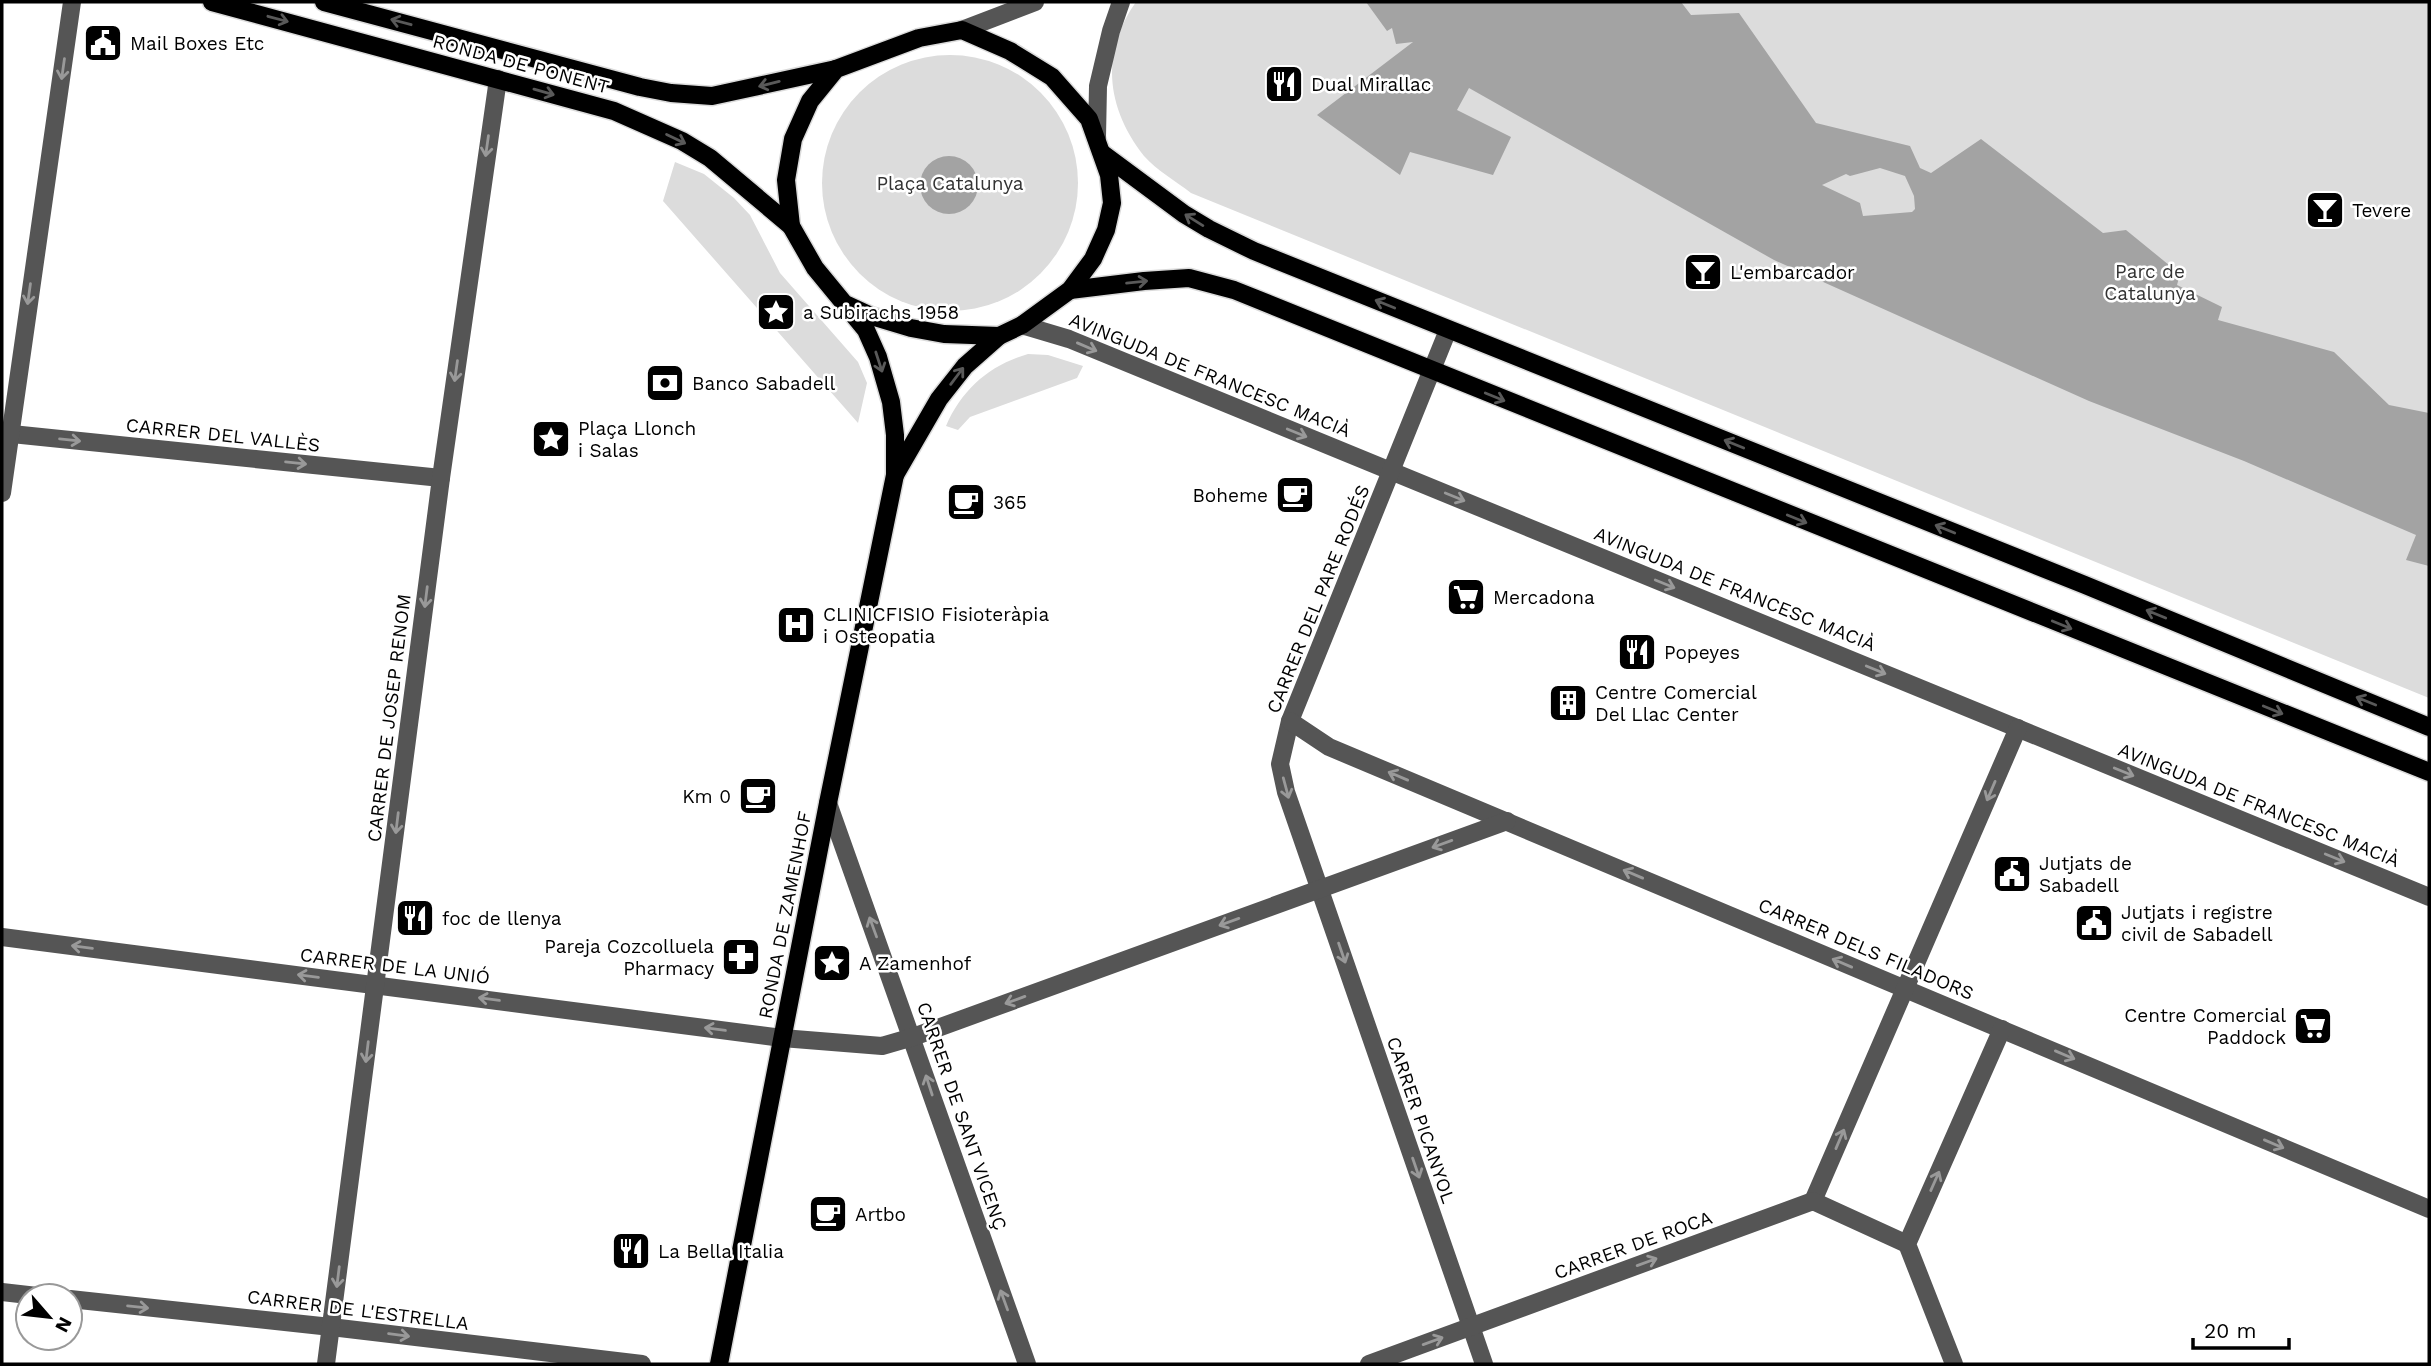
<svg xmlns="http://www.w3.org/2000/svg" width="2431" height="1366" viewBox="0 0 2431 1366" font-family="'Work Sans',sans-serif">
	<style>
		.green { fill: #dcdcdc }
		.water { fill: #a3a3a3; fill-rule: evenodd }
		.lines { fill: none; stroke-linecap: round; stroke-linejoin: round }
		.major-casing { stroke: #dbdbdb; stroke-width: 21 }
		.minor { stroke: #555; stroke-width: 18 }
		.major { stroke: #000; stroke-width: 18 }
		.oneway { stroke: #595959 }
		.oneway2 { stroke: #999 }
		.labels { text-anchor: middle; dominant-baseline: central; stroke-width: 5; stroke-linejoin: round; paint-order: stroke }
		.poi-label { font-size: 19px; fill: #000; stroke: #fff; text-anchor: start }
		.street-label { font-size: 19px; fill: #000; stroke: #fff }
		.park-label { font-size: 19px; fill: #333; stroke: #fff }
	</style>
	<rect width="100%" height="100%" fill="#fff"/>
	<g class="green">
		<path d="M 1136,2 L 2429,2 L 2429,698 L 1191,193 C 1176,181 1156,170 1144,156 C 1106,108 1100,52 1136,2 Z"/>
		<circle cx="950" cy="183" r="128"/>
		<path d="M 675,162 L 704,174 L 734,198 L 750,215 L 780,273 L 858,362 L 867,383 L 858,423 L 663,201 Z"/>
		<path d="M 1028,354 L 1048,355 L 1083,366 L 1077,378 L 970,417 L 958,430 L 946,426 C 962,389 990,365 1028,354 Z"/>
	</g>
	<g class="water">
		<path d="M 1366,2 L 1681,2 L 1691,15 L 1739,13 L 1816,123 L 1910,146 L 1920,168 L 1931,173 L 1981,139 L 2103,233 L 2126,230 L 2180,274 L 2177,285 L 2222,307 L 2218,320 L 2334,352 L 2389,405 L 2429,413 L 2429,566 L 2406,560 L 2416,535 L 2244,461 L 2089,401 L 1774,260 L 1469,88 L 1457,110 L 1511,137 L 1493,175 L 1410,152 L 1400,175 L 1317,115 L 1413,42 L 1396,44 L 1392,28 L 1387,31 ZM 1880,168 L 1905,176 L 1914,196 L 1915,209 L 1912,212 L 1863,216 L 1860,203 L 1822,185 L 1846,174 L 1850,176 Z"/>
		<circle cx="949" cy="185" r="29"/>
	</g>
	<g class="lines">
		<g class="major-casing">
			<g id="major">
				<path d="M 212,2 L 614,111 L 682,141 L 710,158 L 791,226"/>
				<path d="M 324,2 L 640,87 L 671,93 L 712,96 L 836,69"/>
				<path d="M 1103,154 L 1184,214 L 1209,229 L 1254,251 L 2085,585 L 2429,727"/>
				<path d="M 1070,290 L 1144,281 L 1189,278 L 1234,290 L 2429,772"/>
				<path d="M 895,475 L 939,399 L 965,366 L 999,336"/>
				<path d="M 719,1364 L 828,803 L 895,475 L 895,435 L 891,402 L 878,357 L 866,330 L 815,268 L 791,226 L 786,180 L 793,139 L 810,101 L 836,69 L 919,38 L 962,30 L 1010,51 L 1052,77 L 1089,119 L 1109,175 L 1112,203 L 1106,230 L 1093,259 L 1070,290 L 1022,325 L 999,336 L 944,334 L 911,328 L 871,316 L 845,304"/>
			</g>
		</g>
		<g class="minor">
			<path d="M 962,30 L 1035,2"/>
			<path d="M 1097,137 L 1098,86 L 1111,31 L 1121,2"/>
			<path d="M 1022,325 L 1069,339 L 2429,897"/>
			<path d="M 1448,330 L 1290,721 L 1280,764 L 1286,792 L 1484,1364"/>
			<path d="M 2,433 L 441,478"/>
			<path d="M 2,493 L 72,2"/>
			<path d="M 1290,721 L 1329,747 L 2429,1209"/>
			<path d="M 828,803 L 1027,1364"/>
			<path d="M 2,937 L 782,1038 L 882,1046 L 913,1037 L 1507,821"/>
			<path d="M 1813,1201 L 2018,728"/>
			<path d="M 2,1292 L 37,1296"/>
			<path d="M 70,1299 L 331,1327 L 642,1364"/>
			<path d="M 326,1364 L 441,478 L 498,79"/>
			<path d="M 1369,1364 L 1813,1201 L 1907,1244"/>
			<path d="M 1954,1364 L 1907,1244 L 2002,1029"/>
		</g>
		<use href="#major" class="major"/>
	</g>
	<defs><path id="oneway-shaft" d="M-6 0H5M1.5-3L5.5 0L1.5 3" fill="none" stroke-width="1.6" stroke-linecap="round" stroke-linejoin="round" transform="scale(1.75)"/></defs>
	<g class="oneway">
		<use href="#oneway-shaft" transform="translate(278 19) rotate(15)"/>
		<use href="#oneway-shaft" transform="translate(401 22) rotate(-165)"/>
		<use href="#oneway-shaft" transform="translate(769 84) rotate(166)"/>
		<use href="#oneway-shaft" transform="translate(544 92) rotate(16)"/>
		<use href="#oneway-shaft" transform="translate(676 139) rotate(26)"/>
		<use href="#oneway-shaft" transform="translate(1194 220) rotate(-148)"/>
		<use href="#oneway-shaft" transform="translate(1137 282) rotate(-6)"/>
		<use href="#oneway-shaft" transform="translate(1385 304) rotate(-158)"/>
		<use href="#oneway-shaft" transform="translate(879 362) rotate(72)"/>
		<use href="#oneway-shaft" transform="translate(957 376) rotate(-53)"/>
		<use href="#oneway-shaft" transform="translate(1495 397) rotate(22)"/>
		<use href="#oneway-shaft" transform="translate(1734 444) rotate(-158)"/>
		<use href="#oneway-shaft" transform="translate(1797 519) rotate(22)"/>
		<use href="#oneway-shaft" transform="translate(1945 529) rotate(-158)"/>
		<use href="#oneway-shaft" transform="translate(2156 614) rotate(-158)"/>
		<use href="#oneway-shaft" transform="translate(2062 625) rotate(22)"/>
		<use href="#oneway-shaft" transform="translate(2366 701) rotate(-158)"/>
		<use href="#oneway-shaft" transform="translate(2273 710) rotate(22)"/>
	</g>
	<g class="oneway2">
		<use href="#oneway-shaft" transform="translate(63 69) rotate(98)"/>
		<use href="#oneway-shaft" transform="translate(487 146) rotate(98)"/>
		<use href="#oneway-shaft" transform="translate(29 294) rotate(98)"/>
		<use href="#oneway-shaft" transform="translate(1087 347) rotate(23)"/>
		<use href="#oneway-shaft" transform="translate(456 371) rotate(98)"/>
		<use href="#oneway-shaft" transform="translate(1297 433) rotate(22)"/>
		<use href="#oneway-shaft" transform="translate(70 440) rotate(6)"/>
		<use href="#oneway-shaft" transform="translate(296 463) rotate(6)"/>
		<use href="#oneway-shaft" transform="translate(1455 497) rotate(22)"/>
		<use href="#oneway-shaft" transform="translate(1665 584) rotate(22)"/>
		<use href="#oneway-shaft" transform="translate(426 597) rotate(97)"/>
		<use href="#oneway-shaft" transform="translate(1876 670) rotate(22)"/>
		<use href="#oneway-shaft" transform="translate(2124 772) rotate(22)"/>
		<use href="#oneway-shaft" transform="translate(1398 776) rotate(-157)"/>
		<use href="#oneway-shaft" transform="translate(1286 788) rotate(75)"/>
		<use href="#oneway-shaft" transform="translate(1991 791) rotate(113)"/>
		<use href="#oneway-shaft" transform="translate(397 823) rotate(97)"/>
		<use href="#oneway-shaft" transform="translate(1442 844) rotate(160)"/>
		<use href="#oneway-shaft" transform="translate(2335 858) rotate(22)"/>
		<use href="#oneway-shaft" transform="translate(1633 874) rotate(-157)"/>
		<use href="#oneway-shaft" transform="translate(1229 922) rotate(160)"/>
		<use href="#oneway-shaft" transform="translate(873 927) rotate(-110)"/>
		<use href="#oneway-shaft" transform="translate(82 947) rotate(-173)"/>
		<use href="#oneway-shaft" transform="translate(1342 953) rotate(71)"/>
		<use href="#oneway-shaft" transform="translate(1842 963) rotate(-157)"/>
		<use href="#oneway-shaft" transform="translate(308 976) rotate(-173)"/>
		<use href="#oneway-shaft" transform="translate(489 999) rotate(-172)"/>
		<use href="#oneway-shaft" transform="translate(1015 1000) rotate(160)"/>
		<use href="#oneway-shaft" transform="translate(715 1029) rotate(-172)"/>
		<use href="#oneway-shaft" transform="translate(367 1052) rotate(97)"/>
		<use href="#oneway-shaft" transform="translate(2065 1055) rotate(23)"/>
		<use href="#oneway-shaft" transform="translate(929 1085) rotate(-108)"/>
		<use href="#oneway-shaft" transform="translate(1840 1139) rotate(-67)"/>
		<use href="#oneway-shaft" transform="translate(2274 1144) rotate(23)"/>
		<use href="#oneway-shaft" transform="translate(1416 1168) rotate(71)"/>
		<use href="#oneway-shaft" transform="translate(1935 1181) rotate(-66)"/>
		<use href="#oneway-shaft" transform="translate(1647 1262) rotate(-20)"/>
		<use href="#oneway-shaft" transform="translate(338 1277) rotate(97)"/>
		<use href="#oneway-shaft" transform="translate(1004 1300) rotate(-110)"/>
		<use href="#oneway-shaft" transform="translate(138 1307) rotate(6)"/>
		<use href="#oneway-shaft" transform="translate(399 1335) rotate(7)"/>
		<use href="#oneway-shaft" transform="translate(1433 1341) rotate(-20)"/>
	</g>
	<defs>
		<g id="civic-square" transform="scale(2.0125)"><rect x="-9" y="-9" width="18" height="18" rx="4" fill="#000" stroke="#fff"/><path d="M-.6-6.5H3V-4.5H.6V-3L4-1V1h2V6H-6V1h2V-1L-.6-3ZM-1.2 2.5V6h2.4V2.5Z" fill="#fff"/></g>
		<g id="restaurant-square" transform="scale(2.0125)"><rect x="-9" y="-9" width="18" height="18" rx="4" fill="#000" stroke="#fff"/><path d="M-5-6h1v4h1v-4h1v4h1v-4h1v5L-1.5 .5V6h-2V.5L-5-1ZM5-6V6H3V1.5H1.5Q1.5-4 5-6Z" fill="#fff"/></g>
		<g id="bar-square" transform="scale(2.0125)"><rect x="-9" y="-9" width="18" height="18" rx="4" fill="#000" stroke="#fff"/><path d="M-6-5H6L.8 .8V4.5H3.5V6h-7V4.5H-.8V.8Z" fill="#fff"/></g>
		<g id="sight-square" transform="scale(2.0125)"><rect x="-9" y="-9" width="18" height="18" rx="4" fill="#000" stroke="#fff"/><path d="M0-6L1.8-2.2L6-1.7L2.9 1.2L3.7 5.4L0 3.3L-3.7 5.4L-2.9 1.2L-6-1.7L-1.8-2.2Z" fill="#fff"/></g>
		<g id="bank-square" transform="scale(2.0125)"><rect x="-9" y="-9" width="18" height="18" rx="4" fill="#000" stroke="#fff"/><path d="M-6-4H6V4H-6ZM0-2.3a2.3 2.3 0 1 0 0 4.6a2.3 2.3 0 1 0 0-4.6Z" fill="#fff"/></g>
		<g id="cafe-square" transform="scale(2.0125)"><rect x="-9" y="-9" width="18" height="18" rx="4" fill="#000" stroke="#fff"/><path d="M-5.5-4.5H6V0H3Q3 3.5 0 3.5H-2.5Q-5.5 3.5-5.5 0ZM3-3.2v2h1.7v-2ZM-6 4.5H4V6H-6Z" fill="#fff"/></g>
		<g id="supermarket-square" transform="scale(2.0125)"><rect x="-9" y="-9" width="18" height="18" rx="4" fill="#000" stroke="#fff"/><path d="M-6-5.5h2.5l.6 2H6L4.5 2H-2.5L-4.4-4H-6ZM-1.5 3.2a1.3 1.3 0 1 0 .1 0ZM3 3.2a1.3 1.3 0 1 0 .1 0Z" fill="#fff"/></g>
		<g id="hospital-square" transform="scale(2.0125)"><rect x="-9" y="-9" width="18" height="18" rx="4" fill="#000" stroke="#fff"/><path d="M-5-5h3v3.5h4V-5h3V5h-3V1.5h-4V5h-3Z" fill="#fff"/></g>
		<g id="building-square" transform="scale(2.0125)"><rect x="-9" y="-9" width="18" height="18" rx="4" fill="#000" stroke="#fff"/><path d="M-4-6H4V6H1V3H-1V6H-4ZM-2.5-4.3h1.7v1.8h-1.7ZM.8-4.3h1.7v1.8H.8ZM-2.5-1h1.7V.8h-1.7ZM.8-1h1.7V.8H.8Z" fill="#fff"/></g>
		<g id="pharmacy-square" transform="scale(2.0125)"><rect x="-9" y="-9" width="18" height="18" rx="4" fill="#000" stroke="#fff"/><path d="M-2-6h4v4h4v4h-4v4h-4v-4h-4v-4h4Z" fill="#fff"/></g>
	</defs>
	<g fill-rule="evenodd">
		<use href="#civic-square" x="103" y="43"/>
		<use href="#restaurant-square" x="1284" y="84"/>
		<use href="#bar-square" x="2325" y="210"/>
		<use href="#bar-square" x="1703" y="272"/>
		<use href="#sight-square" x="776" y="312"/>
		<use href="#bank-square" x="665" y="383"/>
		<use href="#sight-square" x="551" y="439"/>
		<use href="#cafe-square" x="1295" y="495"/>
		<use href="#cafe-square" x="966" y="502"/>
		<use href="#supermarket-square" x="1466" y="597"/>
		<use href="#hospital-square" x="796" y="625"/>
		<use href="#restaurant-square" x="1637" y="652"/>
		<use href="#building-square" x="1568" y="703"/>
		<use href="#cafe-square" x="758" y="796"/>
		<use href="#civic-square" x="2012" y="874"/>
		<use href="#restaurant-square" x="415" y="918"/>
		<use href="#civic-square" x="2094" y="923"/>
		<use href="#pharmacy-square" x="741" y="957"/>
		<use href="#sight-square" x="832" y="963"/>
		<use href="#supermarket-square" x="2313" y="1026"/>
		<use href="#cafe-square" x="828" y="1214"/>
		<use href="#restaurant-square" x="631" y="1251"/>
	</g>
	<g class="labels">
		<g class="poi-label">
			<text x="130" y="43">Mail Boxes Etc</text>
			<text x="1311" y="84">Dual Mirallac</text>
			<text x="2352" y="210">Tevere</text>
			<text x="1730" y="272">L'embarcador</text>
			<text x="803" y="312">a Subirachs 1958</text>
			<text x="692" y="383">Banco Sabadell</text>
			<text x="578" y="428">Plaça Llonch<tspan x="578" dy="22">i Salas</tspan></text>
			<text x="1268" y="495" text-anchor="end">Boheme</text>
			<text x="993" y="502">365</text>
			<text x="1493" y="597">Mercadona</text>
			<text x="823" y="614">CLINICFISIO Fisioteràpia<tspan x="823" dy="22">i Osteopatia</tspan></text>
			<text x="1664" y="652">Popeyes</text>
			<text x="1595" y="692">Centre Comercial<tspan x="1595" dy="22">Del Llac Center</tspan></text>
			<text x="731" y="796" text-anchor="end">Km 0</text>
			<text x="2039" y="863">Jutjats de<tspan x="2039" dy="22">Sabadell</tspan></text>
			<text x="2121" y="912">Jutjats i registre<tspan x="2121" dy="22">civil de Sabadell</tspan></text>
			<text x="442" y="918">foc de llenya</text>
			<text x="714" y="946" text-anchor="end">Pareja Cozcolluela<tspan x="714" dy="22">Pharmacy</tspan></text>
			<text x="859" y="963">A Zamenhof</text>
			<text x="2286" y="1015" text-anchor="end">Centre Comercial<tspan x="2286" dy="22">Paddock</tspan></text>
			<text x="855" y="1214">Artbo</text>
			<text x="658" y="1251">La Bella Italia</text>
		</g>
		<g class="street-label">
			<text transform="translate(521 64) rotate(15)">RONDA DE PONENT</text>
			<text transform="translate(1210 375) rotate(22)">AVINGUDA DE FRANCESC MACIÀ</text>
			<text transform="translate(223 435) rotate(6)">CARRER DEL VALLÈS</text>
			<text transform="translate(1735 589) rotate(22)">AVINGUDA DE FRANCESC MACIÀ</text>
			<text transform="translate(1318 599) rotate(-68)">CARRER DEL PARE RODÉS</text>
			<text transform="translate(389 718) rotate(-83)">CARRER DE JOSEP RENOM</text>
			<text transform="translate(2259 805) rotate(22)">AVINGUDA DE FRANCESC MACIÀ</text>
			<text transform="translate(785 915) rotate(-79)">RONDA DE ZAMENHOF</text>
			<text transform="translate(1866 949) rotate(23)">CARRER DELS FILADORS</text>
			<text transform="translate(395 966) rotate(7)">CARRER DE LA UNIÓ</text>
			<text transform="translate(962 1116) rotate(71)">CARRER DE SANT VICENÇ</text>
			<text transform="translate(1421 1120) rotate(71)">CARRER PICANYOL</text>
			<text transform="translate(1633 1245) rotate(-20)">CARRER DE ROCA</text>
			<text transform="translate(358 1310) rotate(7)">CARRER DE L'ESTRELLA</text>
		</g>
		<g class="park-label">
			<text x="950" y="183">Plaça Catalunya</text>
			<text x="2150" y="271">Parc de<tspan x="2150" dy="22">Catalunya</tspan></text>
		</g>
	</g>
	<rect width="2431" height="1366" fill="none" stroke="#000000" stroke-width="7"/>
	<g transform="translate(49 1317) rotate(118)"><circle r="33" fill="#ffffff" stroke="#999999" stroke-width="2"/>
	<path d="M0-5L12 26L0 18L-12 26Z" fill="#000000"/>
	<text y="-10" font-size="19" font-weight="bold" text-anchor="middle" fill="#000000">N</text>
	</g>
	<path d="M2193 1338v10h96v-10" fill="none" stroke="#000000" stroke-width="3.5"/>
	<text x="2204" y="1338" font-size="21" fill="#000000" stroke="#ffffff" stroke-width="5" paint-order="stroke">20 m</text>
</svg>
